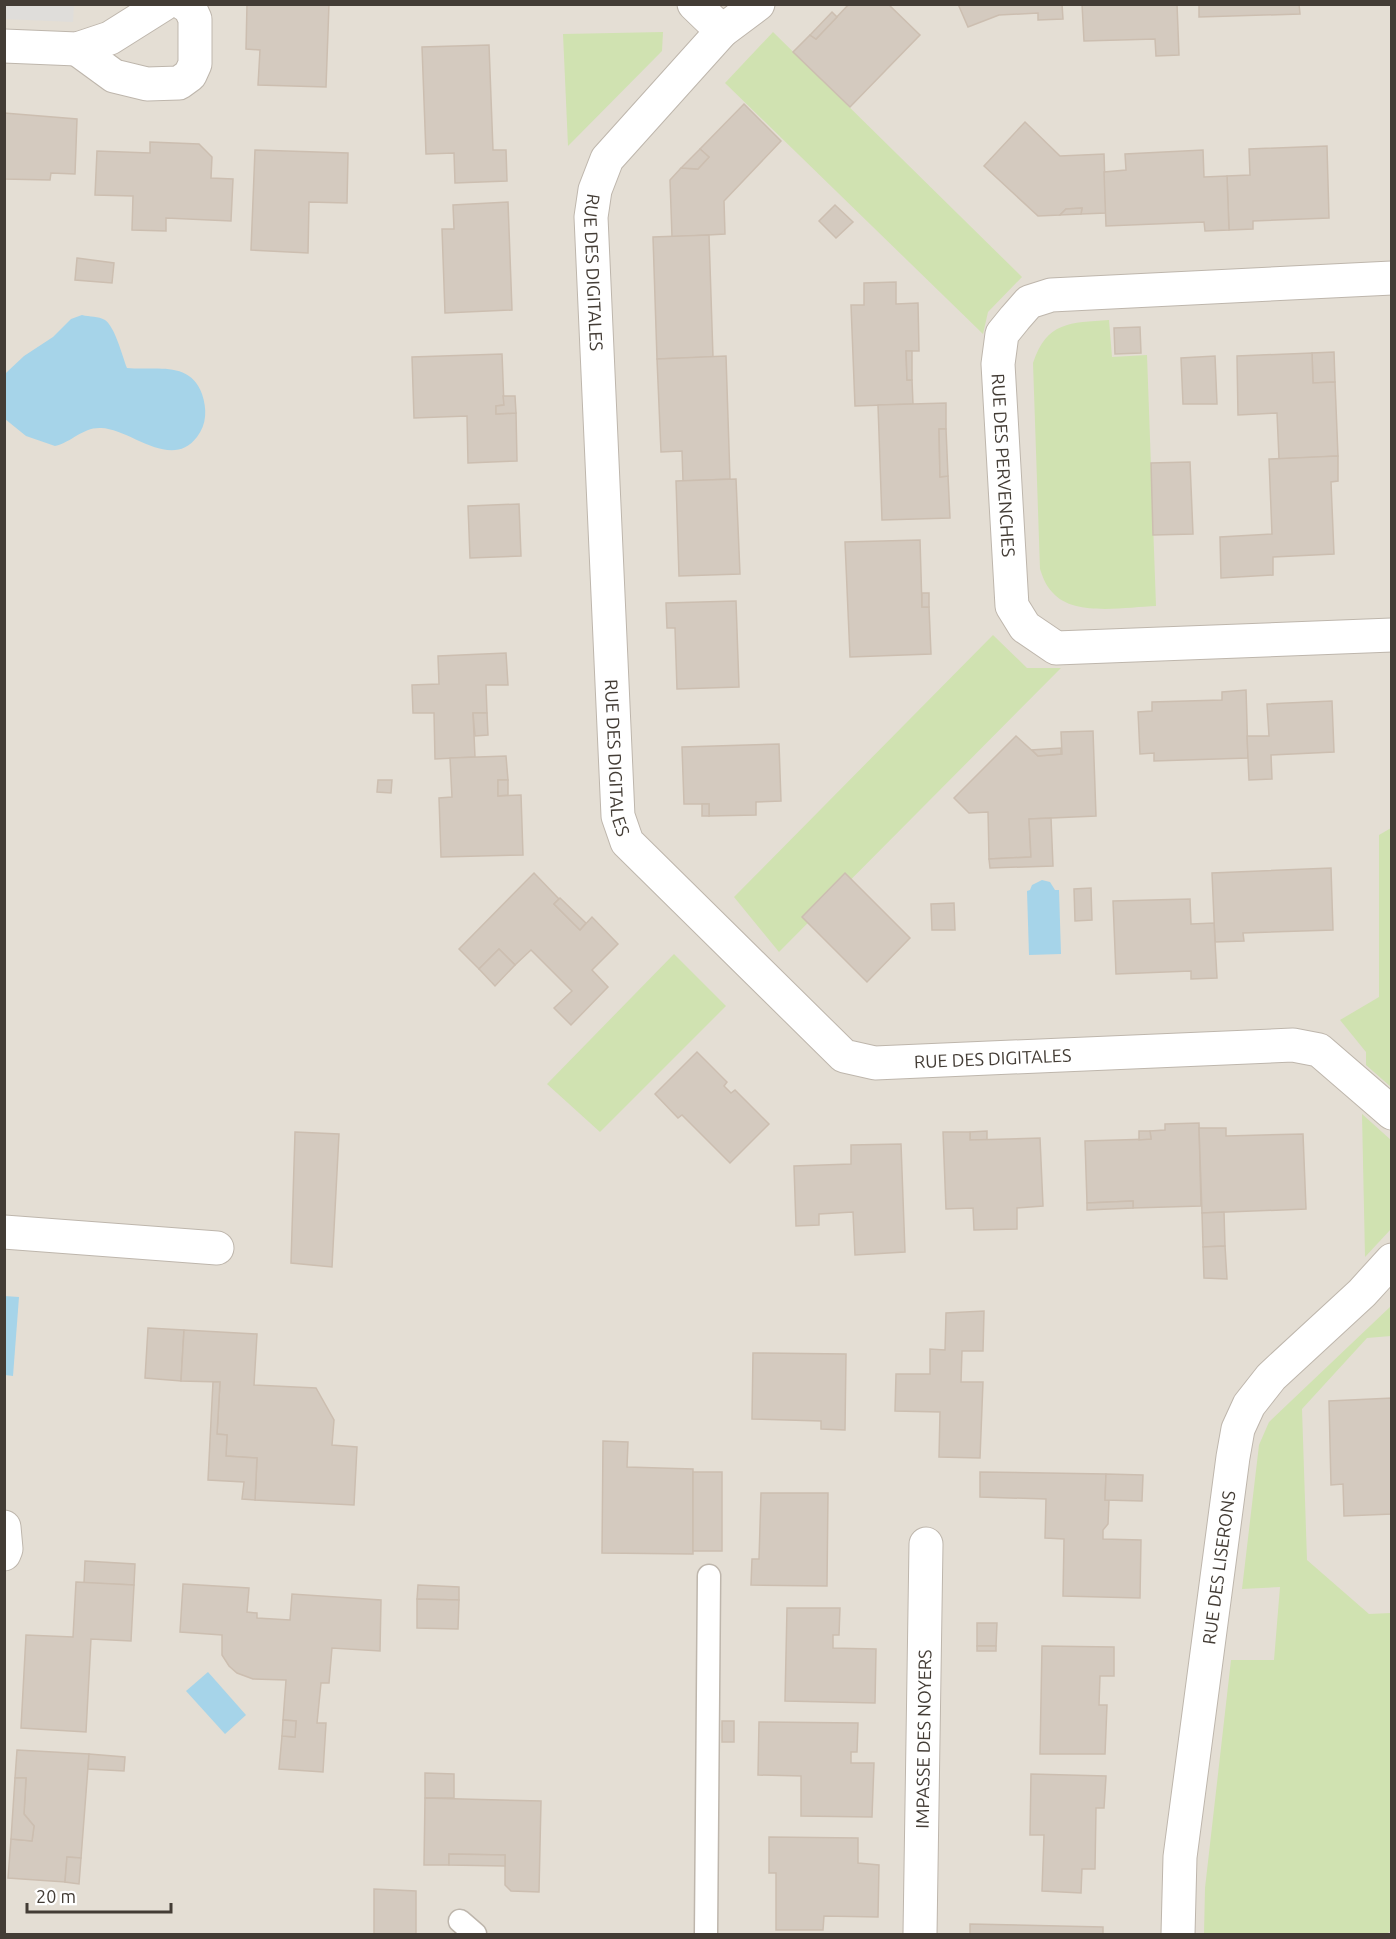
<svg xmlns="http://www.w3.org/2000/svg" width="1396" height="1939" viewBox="0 0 1396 1939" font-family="Ubuntu,sans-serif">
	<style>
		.residential { fill: #e4ded4 }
		.green { fill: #d0e2b1 }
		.parking { fill: #dfddda }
		.water { fill: #a6d4e9 }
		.building { fill: #d4cabf; stroke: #ccbeb0; stroke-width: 1.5 }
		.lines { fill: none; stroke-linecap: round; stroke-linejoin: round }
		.lane-casing { stroke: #beb6ac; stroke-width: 25 }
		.street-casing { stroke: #beb6ac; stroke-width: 35 }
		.lane { stroke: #fff; stroke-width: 22 }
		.street { stroke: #fff; stroke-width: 33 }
		.labels { text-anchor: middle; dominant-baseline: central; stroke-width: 5; stroke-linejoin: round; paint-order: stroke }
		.street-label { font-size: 18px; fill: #433c35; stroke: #fff }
	</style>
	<rect width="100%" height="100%" fill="#f1ece5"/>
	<rect class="residential" x="5" y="5" width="1386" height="1929"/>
	<g class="green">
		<path d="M 663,32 L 662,51 L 568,146 L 563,34 Z"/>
		<path d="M 773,32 L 1022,277 L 988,312 L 983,334 L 725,83 Z"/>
		<path d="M 1109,320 L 1112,357 L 1147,355 L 1156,606 C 1126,607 1074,617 1053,593 C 1046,586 1043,578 1040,569 L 1033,363 C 1047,321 1070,323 1109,320 Z"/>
		<path d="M 993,635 L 1027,668 L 1061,668 L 779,952 L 734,897 Z"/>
		<path d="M 1391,828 L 1391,1087 L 1366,1065 L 1366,1052 L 1340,1020 L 1379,997 L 1379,835 Z"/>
		<path d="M 674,954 L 726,1006 L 600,1132 L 547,1084 Z"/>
		<path d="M 1362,1114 L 1392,1141 L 1391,1229 L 1365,1257 Z"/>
		<path d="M 1391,1306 L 1391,1336 L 1367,1338 L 1302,1409 L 1307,1560 L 1369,1614 L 1391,1613 L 1391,1931 L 1386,1934 L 1204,1934 L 1205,1888 L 1231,1660 L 1274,1660 L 1280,1587 L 1242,1589 L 1259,1445 L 1269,1422 Z"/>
	</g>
	<path class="parking" d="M 5,4 L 74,5 L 73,22 L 5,19 Z"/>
	<g class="water">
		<path d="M 82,315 C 90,317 98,316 105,320 C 115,327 122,355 127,368 C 155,371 190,360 202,394 C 207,409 207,424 197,437 C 171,471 131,429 101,428 C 83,427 72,442 55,446 L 26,436 L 5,419 L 4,375 L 7,372 L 24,356 L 53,337 L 71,319 Z"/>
		<path d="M 1042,880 L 1050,882 L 1055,890 L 1059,890 L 1061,954 L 1029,955 L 1027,891 L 1030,890 L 1032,885 Z"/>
		<path d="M 4,1296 L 19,1297 L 13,1376 L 5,1375 Z"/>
		<path d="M 208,1672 L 246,1715 L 225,1734 L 186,1691 Z"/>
	</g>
	<g class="building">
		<path d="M 247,4 L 329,4 L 326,87 L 258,85 L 260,50 L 246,49 Z"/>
		<path d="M 849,4 L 888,4 L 920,35 L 850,107 L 793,52 L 810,35 L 816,39 Z"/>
		<path d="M 958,4 L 1062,4 L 1063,19 L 1038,20 L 1038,13 L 999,15 L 968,27 Z"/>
		<path d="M 1082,4 L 1177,4 L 1179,55 L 1156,56 L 1155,39 L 1084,41 Z"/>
		<path d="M 1199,4 L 1299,4 L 1300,14 L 1199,17 Z"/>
		<path d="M 832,12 L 837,17 L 816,39 L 810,35 Z"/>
		<path d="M 489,45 L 493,150 L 506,150 L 507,181 L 455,183 L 454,153 L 426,154 L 422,47 Z"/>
		<path d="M 744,104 L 781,141 L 724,201 L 725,234 L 672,237 L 670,180 L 681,168 L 698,169 L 709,157 L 700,149 Z"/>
		<path d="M 4,113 L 77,119 L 75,174 L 51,173 L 50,180 L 4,179 Z"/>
		<path d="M 1025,122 L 1060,156 L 1104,154 L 1106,213 L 1081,214 L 1082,208 L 1066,209 L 1060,215 L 1038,216 L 984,166 Z"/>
		<path d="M 150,142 L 199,144 L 212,157 L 211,178 L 233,179 L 231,221 L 166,218 L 166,231 L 132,230 L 133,196 L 95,195 L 97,151 L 150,153 Z"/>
		<path d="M 1327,146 L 1329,218 L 1253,221 L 1253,229 L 1229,230 L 1227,176 L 1250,175 L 1249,149 Z"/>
		<path d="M 700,149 L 709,157 L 698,169 L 681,168 Z"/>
		<path d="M 255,150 L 348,153 L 347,203 L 309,202 L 308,253 L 251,250 Z"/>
		<path d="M 1203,150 L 1204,177 L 1227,176 L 1229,230 L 1205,231 L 1204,222 L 1106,226 L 1104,172 L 1126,170 L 1125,154 Z"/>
		<path d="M 508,202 L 512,310 L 445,313 L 442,229 L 454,229 L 453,205 Z"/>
		<path d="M 835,205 L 853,222 L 836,238 L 819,221 Z"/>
		<path d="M 1082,208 L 1081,214 L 1060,215 L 1066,209 Z"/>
		<path d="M 709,235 L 713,357 L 657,359 L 653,237 Z"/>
		<path d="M 77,258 L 114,263 L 112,283 L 75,280 Z"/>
		<path d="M 896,282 L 896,304 L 918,303 L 919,351 L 906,351 L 907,380 L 912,380 L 913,404 L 855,406 L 851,305 L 864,305 L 864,283 Z"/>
		<path d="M 1140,327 L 1141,353 L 1115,354 L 1114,328 Z"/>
		<path d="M 906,351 L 912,351 L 912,380 L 907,380 Z"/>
		<path d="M 1334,352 L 1335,382 L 1313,383 L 1312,353 Z"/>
		<path d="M 1312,353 L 1313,383 L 1335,382 L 1338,456 L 1279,459 L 1277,413 L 1238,415 L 1237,356 Z"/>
		<path d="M 502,354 L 504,405 L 496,406 L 496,414 L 516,413 L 517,461 L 468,463 L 467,416 L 414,418 L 412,357 Z"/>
		<path d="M 726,356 L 730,479 L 683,481 L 682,451 L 661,452 L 657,359 Z"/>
		<path d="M 1215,356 L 1217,404 L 1183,404 L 1181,358 Z"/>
		<path d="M 503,396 L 515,396 L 516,413 L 496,414 L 496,406 L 504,405 Z"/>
		<path d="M 946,403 L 946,429 L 939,429 L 940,477 L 948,476 L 950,518 L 882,520 L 878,405 Z"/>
		<path d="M 939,429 L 946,429 L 948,476 L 940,477 Z"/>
		<path d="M 1338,456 L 1338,481 L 1331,482 L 1334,554 L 1273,557 L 1273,575 L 1221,578 L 1220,537 L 1272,534 L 1269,459 Z"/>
		<path d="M 1190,462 L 1193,534 L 1153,535 L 1151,463 Z"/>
		<path d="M 736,479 L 740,574 L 679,576 L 676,481 Z"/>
		<path d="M 519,504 L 521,556 L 470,558 L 468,506 Z"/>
		<path d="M 920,540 L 922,607 L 929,607 L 931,654 L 850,657 L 845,542 Z"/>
		<rect x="922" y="593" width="7" height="14"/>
		<path d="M 736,601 L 739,687 L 677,689 L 675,628 L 667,628 L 666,603 Z"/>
		<path d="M 506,653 L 508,685 L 486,685 L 487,713 L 473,713 L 475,757 L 435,759 L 434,713 L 413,713 L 412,685 L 439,684 L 438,656 Z"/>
		<path d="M 1246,690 L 1248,758 L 1154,761 L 1154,753 L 1140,754 L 1138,712 L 1152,711 L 1152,702 L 1222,700 L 1222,692 Z"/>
		<path d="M 1332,701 L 1334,752 L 1271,755 L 1272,779 L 1249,780 L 1247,736 L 1269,736 L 1267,704 Z"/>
		<path d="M 473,713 L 487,713 L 488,735 L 475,736 Z"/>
		<path d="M 1093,731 L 1096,816 L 1029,819 L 1031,857 L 989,859 L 988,812 L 969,813 L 954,798 L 1016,736 L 1038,756 L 1062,754 L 1061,732 Z"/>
		<path d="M 779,744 L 781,801 L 756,802 L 756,815 L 709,816 L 709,804 L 684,804 L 682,747 Z"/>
		<path d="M 1061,748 L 1061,754 L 1038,756 L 1032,750 Z"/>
		<path d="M 506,756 L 508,780 L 498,780 L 498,796 L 521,795 L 523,855 L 441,857 L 439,798 L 452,797 L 450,758 Z"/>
		<path d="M 378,780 L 392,780 L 391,793 L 377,792 Z"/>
		<path d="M 498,780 L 508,780 L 508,795 L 498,796 Z"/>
		<rect x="702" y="804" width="7" height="12"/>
		<path d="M 1051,818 L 1053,866 L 990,868 L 989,859 L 1031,857 L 1029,819 Z"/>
		<path d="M 1331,868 L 1333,930 L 1243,933 L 1244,941 L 1215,942 L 1212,873 Z"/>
		<path d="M 534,873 L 559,899 L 554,904 L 580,930 L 592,917 L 618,944 L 592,970 L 608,987 L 571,1025 L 554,1008 L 572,991 L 531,950 L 515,965 L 499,949 L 479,969 L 459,949 Z"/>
		<path d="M 845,873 L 910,938 L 867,982 L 802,917 Z"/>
		<path d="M 1091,888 L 1092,920 L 1075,921 L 1074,889 Z"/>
		<path d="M 560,898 L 586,923 L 580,930 L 554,904 Z"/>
		<path d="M 1190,899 L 1191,924 L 1214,923 L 1217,978 L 1191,979 L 1191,971 L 1116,974 L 1113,901 Z"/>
		<path d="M 954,903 L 955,930 L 932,930 L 931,904 Z"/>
		<path d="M 499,949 L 515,965 L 495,986 L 479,969 Z"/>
		<path d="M 697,1052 L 727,1082 L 724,1086 L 731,1093 L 735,1090 L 769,1124 L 730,1163 L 682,1115 L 678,1118 L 655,1094 Z"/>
		<path d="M 1199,1123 L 1201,1206 L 1133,1208 L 1133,1201 L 1087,1203 L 1085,1141 L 1151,1139 L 1150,1131 L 1165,1130 L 1165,1124 Z"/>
		<path d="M 1199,1128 L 1226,1128 L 1226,1136 L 1303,1134 L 1306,1209 L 1202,1213 Z"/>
		<path d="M 987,1131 L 987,1140 L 970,1140 L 970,1132 Z"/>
		<path d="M 1139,1131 L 1150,1131 L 1151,1139 L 1139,1140 Z"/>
		<path d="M 295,1132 L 339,1134 L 332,1267 L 291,1263 Z"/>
		<path d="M 943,1132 L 970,1132 L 970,1140 L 1040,1138 L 1043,1206 L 1017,1208 L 1017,1229 L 974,1230 L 973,1208 L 946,1209 Z"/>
		<path d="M 901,1144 L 905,1252 L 855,1255 L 853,1212 L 819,1214 L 819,1225 L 796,1226 L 794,1166 L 851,1164 L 851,1145 Z"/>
		<path d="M 1133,1201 L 1133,1208 L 1087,1210 L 1087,1203 Z"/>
		<path d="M 1224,1212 L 1225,1246 L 1203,1247 L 1202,1213 Z"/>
		<path d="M 1225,1246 L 1227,1279 L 1204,1278 L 1203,1247 Z"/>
		<path d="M 984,1311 L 983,1351 L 962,1351 L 961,1382 L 983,1382 L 980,1458 L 939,1457 L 940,1412 L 895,1411 L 896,1374 L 930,1374 L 930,1349 L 945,1350 L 946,1313 Z"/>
		<path d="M 148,1328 L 184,1330 L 181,1381 L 145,1378 Z"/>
		<path d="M 184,1330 L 257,1334 L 254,1385 L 316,1388 L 334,1420 L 332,1445 L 357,1447 L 354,1505 L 255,1500 L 257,1458 L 226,1456 L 227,1435 L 217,1434 L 220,1382 L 181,1381 Z"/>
		<path d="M 753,1353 L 846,1354 L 845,1430 L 821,1429 L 821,1421 L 752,1419 Z"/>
		<path d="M 213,1382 L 220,1382 L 217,1434 L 227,1435 L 226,1456 L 257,1458 L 255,1500 L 242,1499 L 244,1482 L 208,1480 Z"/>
		<path d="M 1392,1398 L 1392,1514 L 1344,1516 L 1343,1484 L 1331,1485 L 1329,1401 Z"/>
		<path d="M 603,1441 L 628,1442 L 627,1467 L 693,1469 L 693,1554 L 602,1553 Z"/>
		<rect x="693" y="1472" width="29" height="79"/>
		<path d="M 980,1472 L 1106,1474 L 1105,1500 L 1109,1500 L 1108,1524 L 1103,1530 L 1103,1539 L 1141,1540 L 1140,1598 L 1063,1596 L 1064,1539 L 1045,1538 L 1046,1499 L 980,1497 Z"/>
		<path d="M 1106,1474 L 1143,1475 L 1142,1501 L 1105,1500 Z"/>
		<path d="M 761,1493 L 828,1493 L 827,1586 L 751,1585 L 752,1559 L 759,1559 Z"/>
		<path d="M 85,1561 L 135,1564 L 134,1585 L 84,1583 Z"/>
		<path d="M 76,1582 L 134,1585 L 131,1641 L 91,1639 L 86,1732 L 21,1728 L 26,1635 L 73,1637 Z"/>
		<path d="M 183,1584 L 249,1588 L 247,1612 L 257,1613 L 257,1618 L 290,1620 L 292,1594 L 381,1600 L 380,1651 L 332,1648 L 329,1683 L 321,1683 L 317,1723 L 326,1723 L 323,1772 L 279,1769 L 282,1736 L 295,1737 L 296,1721 L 283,1720 L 286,1680 L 253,1679 L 237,1673 L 229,1666 L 222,1655 L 222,1635 L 180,1632 Z"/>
		<path d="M 418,1585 L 459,1587 L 459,1600 L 417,1599 Z"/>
		<path d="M 417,1599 L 459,1600 L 458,1629 L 417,1628 Z"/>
		<path d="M 787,1608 L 840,1608 L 839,1635 L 833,1635 L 833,1648 L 876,1649 L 875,1703 L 785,1701 Z"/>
		<path d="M 977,1623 L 997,1623 L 996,1646 L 977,1646 Z"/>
		<rect x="977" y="1646" width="19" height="5"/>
		<path d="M 1042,1646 L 1114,1647 L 1114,1676 L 1100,1676 L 1099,1705 L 1107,1705 L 1105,1754 L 1040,1754 Z"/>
		<path d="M 283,1720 L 296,1721 L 295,1737 L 282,1736 Z"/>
		<rect x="722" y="1721" width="12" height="21"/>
		<path d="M 759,1722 L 858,1723 L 857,1752 L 851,1752 L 851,1763 L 874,1763 L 872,1817 L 801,1816 L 801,1776 L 758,1775 Z"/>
		<path d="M 17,1750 L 89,1754 L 81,1858 L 67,1857 L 65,1882 L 8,1878 L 11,1839 L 32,1841 L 34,1826 L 24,1814 L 26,1778 L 15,1778 Z"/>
		<path d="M 89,1754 L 125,1757 L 124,1771 L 88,1769 Z"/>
		<path d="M 425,1773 L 454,1774 L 454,1798 L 425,1798 Z"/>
		<path d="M 1031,1774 L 1106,1776 L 1104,1808 L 1096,1808 L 1095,1869 L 1082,1869 L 1081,1893 L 1042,1891 L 1044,1835 L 1030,1835 Z"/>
		<path d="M 15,1778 L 26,1778 L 24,1814 L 34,1826 L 32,1841 L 11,1839 Z"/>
		<path d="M 425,1798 L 541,1801 L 539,1892 L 511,1891 L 505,1885 L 505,1855 L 449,1854 L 449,1865 L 424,1865 Z"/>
		<path d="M 769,1837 L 858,1838 L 858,1863 L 879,1865 L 878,1917 L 824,1916 L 823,1930 L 776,1930 L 776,1873 L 769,1873 Z"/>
		<path d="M 449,1854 L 505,1855 L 505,1866 L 449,1865 Z"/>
		<path d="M 67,1857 L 81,1858 L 79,1884 L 65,1882 Z"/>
		<path d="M 374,1889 L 416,1891 L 416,1934 L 374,1934 Z"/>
		<path d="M 970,1924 L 1103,1927 L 1103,1934 L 970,1934 Z"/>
	</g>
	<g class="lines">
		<g class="lane-casing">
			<g id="lane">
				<path d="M 460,1921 L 475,1934"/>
				<path d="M 706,1934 L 709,1576"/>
			</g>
		</g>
		<g class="street-casing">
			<g id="street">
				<path d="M 694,4 L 722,31"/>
				<path id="s1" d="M 758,4 L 722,31 L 607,159 L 595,190 L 591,217 L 618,816 L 627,842 L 844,1056 L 875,1063 L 1293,1045 L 1319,1050 L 1392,1113"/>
				<path d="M 4,46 L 77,49 L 110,38 L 164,4"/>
				<path d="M 77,49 L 114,76 L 147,84 L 179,83 L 190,75 L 195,64 L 195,19 L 190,8 L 184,4"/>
				<path id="s2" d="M 1392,278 L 1051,295 L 1029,302 L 1015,318 L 1002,334 L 998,364 L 1012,606 L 1025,627 L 1056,648 L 1392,635"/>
				<path d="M 4,1232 L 217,1248"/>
				<path d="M 4,1527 L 6,1549 L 4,1554"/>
				<path id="s3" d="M 920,1934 L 926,1544"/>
				<path id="s4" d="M 1178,1934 L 1180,1857 L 1233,1457 L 1238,1429 L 1249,1405 L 1271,1377 L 1362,1293 L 1392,1260"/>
			</g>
		</g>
		<use href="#lane" class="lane"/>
		<use href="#street" class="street"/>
	</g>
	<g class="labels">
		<g class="street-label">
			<text stroke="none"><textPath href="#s1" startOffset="333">RUE DES DIGITALES</textPath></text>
			<text stroke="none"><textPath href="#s2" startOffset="538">RUE DES PERVENCHES</textPath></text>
			<text stroke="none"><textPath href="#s1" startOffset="819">RUE DES DIGITALES</textPath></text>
			<text stroke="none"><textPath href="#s1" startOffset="1359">RUE DES DIGITALES</textPath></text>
			<text stroke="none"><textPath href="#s4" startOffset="369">RUE DES LISERONS</textPath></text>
			<text stroke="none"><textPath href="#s3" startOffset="195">IMPASSE DES NOYERS</textPath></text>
		</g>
	</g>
	<rect width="1396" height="1939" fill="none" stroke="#433c35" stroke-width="12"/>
	<path d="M27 1903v9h144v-9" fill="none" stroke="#433c35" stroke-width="3"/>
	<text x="36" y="1903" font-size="18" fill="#433c35" stroke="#ffffff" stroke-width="4.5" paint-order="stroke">20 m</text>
</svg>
